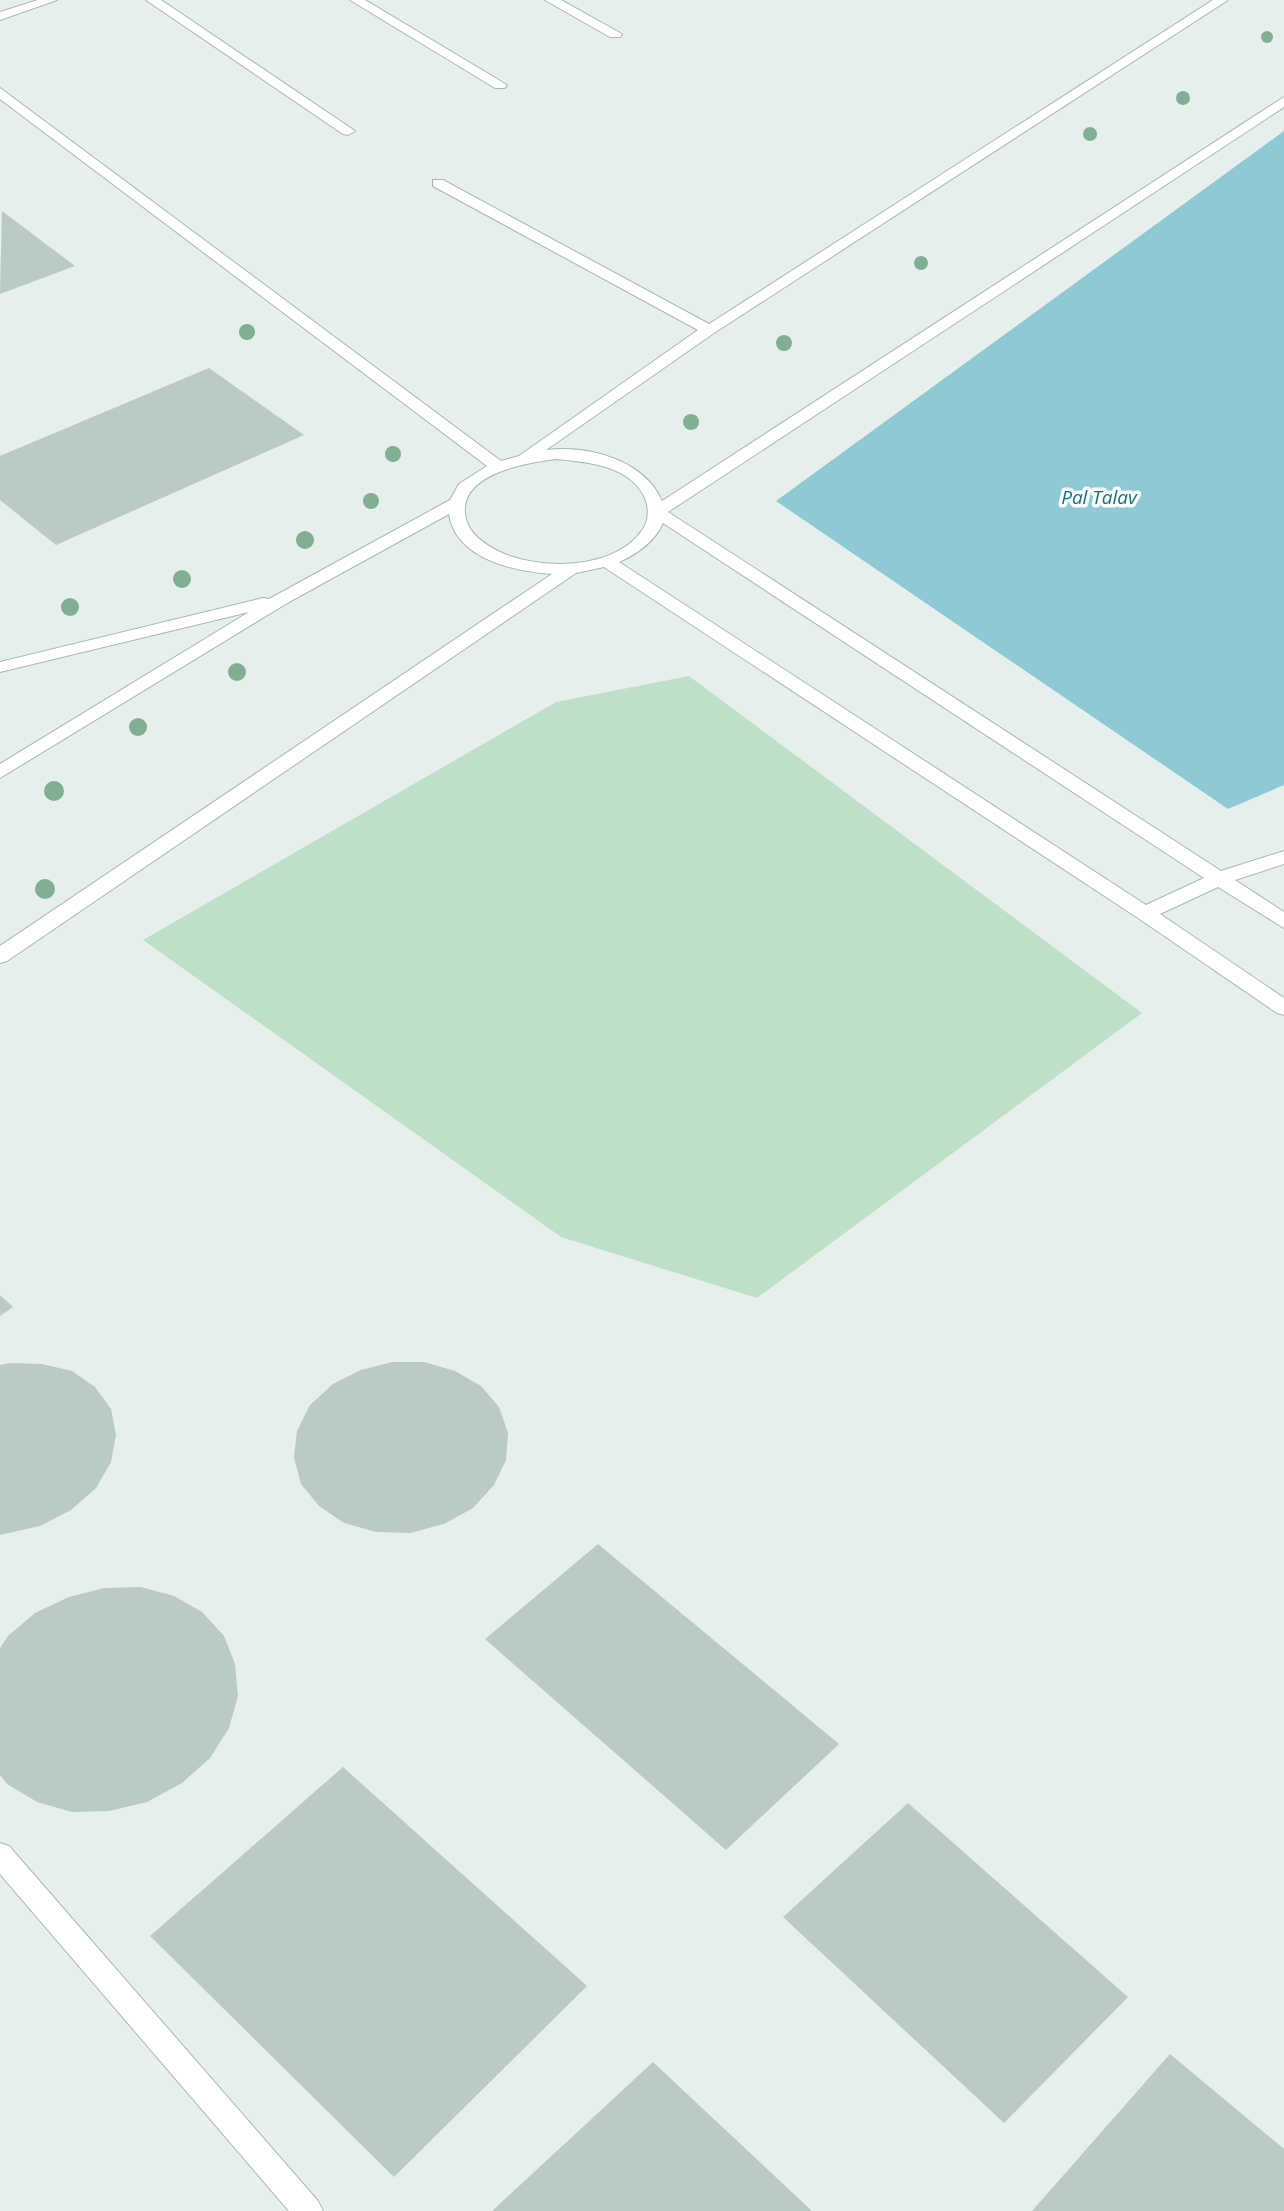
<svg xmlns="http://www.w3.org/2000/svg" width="1284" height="2211" viewBox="0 0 1284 2211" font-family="'Open Sans',sans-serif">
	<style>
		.green { fill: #bfe0c8 }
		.water { fill: #8ec9d4 }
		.building { fill: #bbcac4 }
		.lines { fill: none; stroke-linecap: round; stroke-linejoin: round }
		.minor-casing { stroke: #a8b8b2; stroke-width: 2 }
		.minor { fill: #fff; fill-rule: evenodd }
		.tree { fill: #80af93 }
		.labels { text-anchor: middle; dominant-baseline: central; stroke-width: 7; stroke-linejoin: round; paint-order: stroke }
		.far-water-label { font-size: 19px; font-style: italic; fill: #1c6f80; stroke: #f7fbf9 }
	</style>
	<rect width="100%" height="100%" fill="#e6efeb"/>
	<path class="green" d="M 689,676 L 1142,1013 L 757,1298 L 561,1237 L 143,940 L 556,702 Z"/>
	<path class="water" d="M 1284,131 L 1284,785 L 1228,809 L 776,501 Z"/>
	<g class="building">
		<path d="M 2,211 L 75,266 L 0,294 Z"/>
		<path d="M 209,368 L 304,435 L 56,545 L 0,500 L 0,456 Z"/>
		<path d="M 0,1295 L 13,1307 L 0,1316 Z"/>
		<path d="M 392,1362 L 424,1362 L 455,1371 L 481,1386 L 499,1407 L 508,1433 L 506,1460 L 494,1485 L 473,1508 L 444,1524 L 410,1533 L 376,1532 L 344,1523 L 319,1506 L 301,1484 L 294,1457 L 297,1431 L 310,1405 L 333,1384 L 361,1370 Z"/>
		<path d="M 10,1363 L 42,1364 L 72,1371 L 95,1387 L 111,1409 L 116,1435 L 111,1462 L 96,1488 L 71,1510 L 40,1526 L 0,1535 L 0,1365 Z"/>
		<path d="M 598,1544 L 839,1744 L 726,1850 L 485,1639 Z"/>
		<path d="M 141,1587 L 174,1596 L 202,1612 L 224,1636 L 235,1664 L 238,1696 L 229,1728 L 210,1758 L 182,1783 L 147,1802 L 109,1811 L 72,1812 L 37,1802 L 7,1784 L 0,1775 L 0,1648 L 8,1636 L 35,1613 L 69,1597 L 104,1588 Z"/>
		<path d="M 343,1767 L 587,1986 L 394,2177 L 150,1936 Z"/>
		<path d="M 908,1803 L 1128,1997 L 1004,2123 L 783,1917 Z"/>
		<path d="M 1170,2054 L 1284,2149 L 1284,2211 L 1032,2211 Z"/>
		<path d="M 653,2062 L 812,2211 L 492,2211 Z"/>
	</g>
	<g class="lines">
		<g class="minor-casing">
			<g id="minor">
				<path d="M 38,0 L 57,0 L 0,20 L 0,12 Z"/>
				<path d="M 146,0 L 161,0 L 355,131 L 348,135 L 343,134 Z"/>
				<path d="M 350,0 L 365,0 L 507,85 L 505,88 L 495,88 Z"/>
				<path d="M 545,0 L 561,0 L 622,34 L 620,37 L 610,37 Z"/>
				<path d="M 1213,0 L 1228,0 L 714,333 L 546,450 C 589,445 644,460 662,501 L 1284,97 L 1284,107 L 668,512 L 1221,871 L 1284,851 L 1284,864 L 1235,880 L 1284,912 L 1284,928 L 1218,887 L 1160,914 L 1284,998 L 1284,1015 L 1277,1013 L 1138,918 L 604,567 L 576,573 L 7,961 L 0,963 L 0,946 L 552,574 C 513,571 456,559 449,514 L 289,602 L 0,778 L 0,764 L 249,612 L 0,672 L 0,662 L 263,598 L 269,599 L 450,500 L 459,484 L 487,466 L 0,99 L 0,88 L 501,461 L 519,456 L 698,330 L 433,186 L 433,180 L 443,180 L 709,324 ZM 556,459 C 587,462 630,465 645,498 C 649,508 649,520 643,529 C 616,570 540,571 500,552 C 486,545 470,535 466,519 C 455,475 524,463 556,459 ZM 663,523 L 1204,878 L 1146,905 L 619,562 C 637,554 655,541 663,523 Z"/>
				<path d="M 0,1843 L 9,1846 L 318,2201 L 323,2211 L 289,2211 L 0,1874 Z"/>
			</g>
		</g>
		<use href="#minor" class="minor"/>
	</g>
	<g class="tree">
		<circle cx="1267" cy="37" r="6"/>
		<circle cx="1183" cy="98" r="7"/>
		<circle cx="1090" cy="134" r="7"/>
		<circle cx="921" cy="263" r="7"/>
		<circle cx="247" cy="332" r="8"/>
		<circle cx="784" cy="343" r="8"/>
		<circle cx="691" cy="422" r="8"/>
		<circle cx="393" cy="454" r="8"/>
		<circle cx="371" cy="501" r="8"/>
		<circle cx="305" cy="540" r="9"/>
		<circle cx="182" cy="579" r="9"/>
		<circle cx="70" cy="607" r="9"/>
		<circle cx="237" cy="672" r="9"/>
		<circle cx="138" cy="727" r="9"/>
		<circle cx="54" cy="791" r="10"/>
		<circle cx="45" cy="889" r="10"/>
	</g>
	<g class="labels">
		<g class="far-water-label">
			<text x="1099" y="497">Pal Talav</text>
		</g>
	</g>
</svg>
